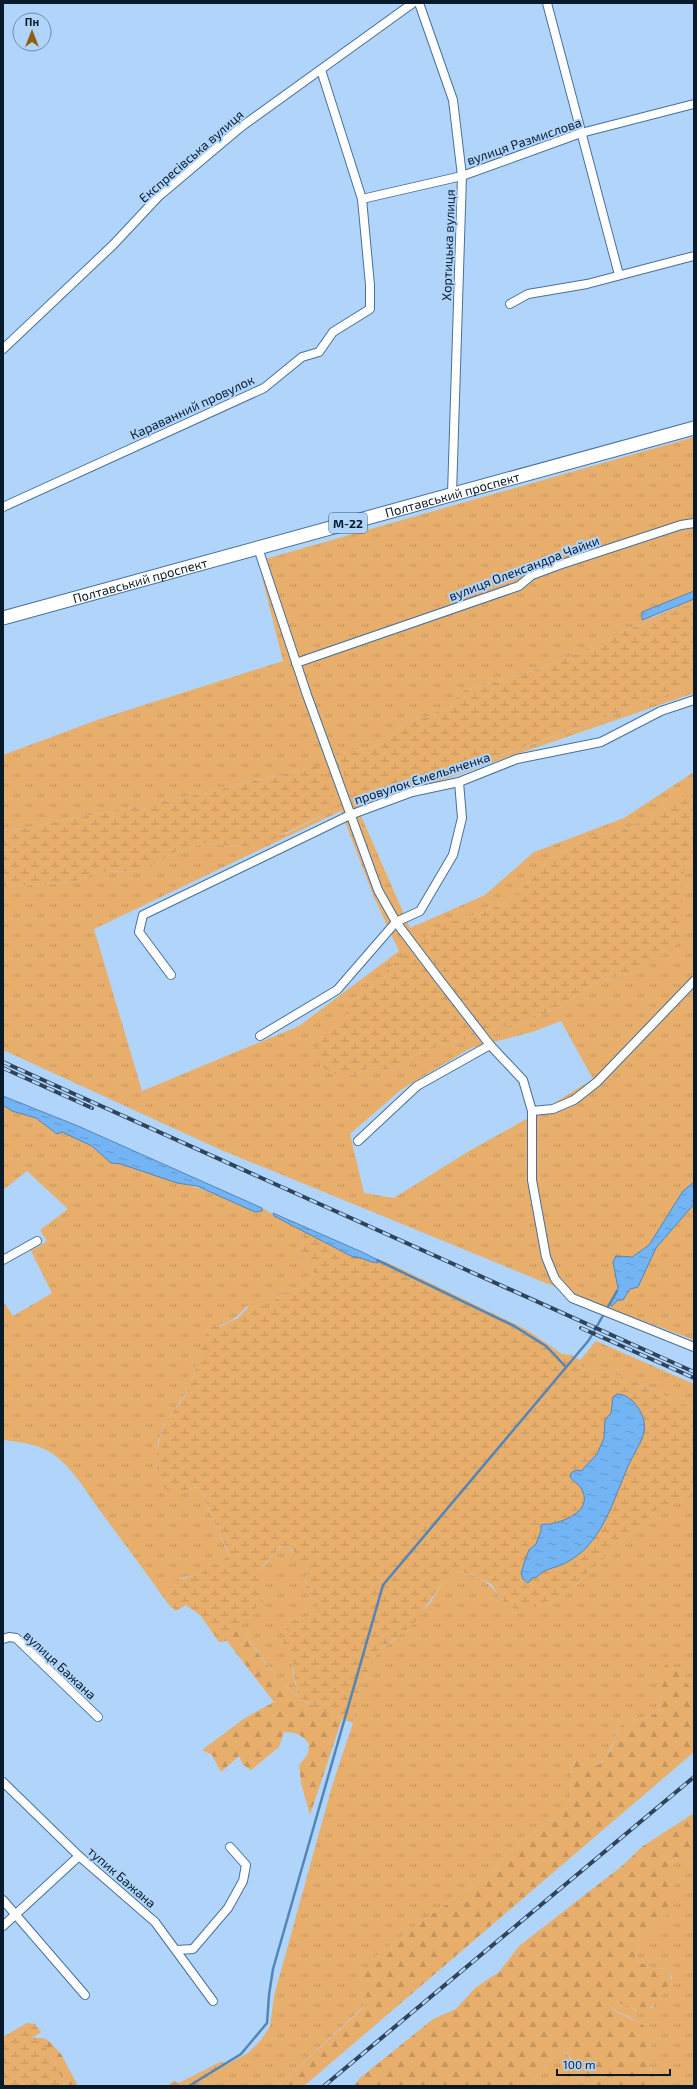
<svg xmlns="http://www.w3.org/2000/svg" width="697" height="2089" viewBox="0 0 697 2089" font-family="'Exo 2',sans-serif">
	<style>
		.grass { fill: url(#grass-tufts); fill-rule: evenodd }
		.forest { fill: url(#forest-firs) }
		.wetland { fill: url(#wetland-marsh) }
		.water { fill: url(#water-ripples); stroke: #5386b8 }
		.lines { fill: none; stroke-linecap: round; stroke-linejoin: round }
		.stream { stroke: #5386b8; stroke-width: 2.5 }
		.minor-casing { stroke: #47719a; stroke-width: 10 }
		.trunk-casing { stroke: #47719a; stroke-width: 15 }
		.minor { stroke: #fff; stroke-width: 8 }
		.trunk { stroke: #fff; stroke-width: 13 }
		.rail-casing { stroke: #2f445a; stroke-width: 4 }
		.rail { stroke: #b1d5fa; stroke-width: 2.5; stroke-dasharray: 8; stroke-linecap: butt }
		.labels { text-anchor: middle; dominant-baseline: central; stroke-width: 4; stroke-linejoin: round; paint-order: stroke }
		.shield { fill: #b1d5fa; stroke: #3b5269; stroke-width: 1 }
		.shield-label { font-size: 12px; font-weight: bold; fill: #091a2b }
		.street-label { font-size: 13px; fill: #091a2b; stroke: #b1d5fa }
	</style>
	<defs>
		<pattern id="grass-tufts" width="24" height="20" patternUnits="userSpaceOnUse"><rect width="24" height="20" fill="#e7ae6c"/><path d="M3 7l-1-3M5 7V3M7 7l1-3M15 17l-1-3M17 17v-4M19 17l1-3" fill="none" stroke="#c5955e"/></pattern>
		<pattern id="forest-firs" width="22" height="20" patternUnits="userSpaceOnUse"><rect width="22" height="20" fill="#e7ae6c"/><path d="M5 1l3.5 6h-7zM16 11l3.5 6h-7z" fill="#c5955e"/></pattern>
		<pattern id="wetland-marsh" width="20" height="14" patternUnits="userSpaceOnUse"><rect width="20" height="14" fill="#e7ae6c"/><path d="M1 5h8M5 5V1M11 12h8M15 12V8" fill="none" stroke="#c5955e"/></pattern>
		<pattern id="water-ripples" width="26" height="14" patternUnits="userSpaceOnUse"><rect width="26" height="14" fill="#73b4f4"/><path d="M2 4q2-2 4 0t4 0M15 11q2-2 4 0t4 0" fill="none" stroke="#629ad1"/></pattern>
	</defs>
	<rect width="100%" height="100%" fill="#b1d5fa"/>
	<g class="grass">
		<path d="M 694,437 L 694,591 L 647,620 L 694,599 L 694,603 L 622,632 L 574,655 L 539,669 L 463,691 L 445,708 L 424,718 L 405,722 L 386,742 L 358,751 L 341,751 L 336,754 L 357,808 L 664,696 L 694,683 L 694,693 L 358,809 L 410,928 L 485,895 L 534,852 L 624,818 L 694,772 L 693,788 L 643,820 L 621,831 L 590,836 L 570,849 L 547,860 L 534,877 L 507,902 L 486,911 L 467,917 L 360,996 L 345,1016 L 353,1075 L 368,1068 L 393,1070 L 406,1059 L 447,1043 L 465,1040 L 496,1028 L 524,1023 L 561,1006 L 595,983 L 633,972 L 682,917 L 682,879 L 686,868 L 694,863 L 694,1182 L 683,1191 L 649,1245 L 632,1257 L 613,1262 L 618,1288 L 609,1304 L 618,1300 L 623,1300 L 656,1248 L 694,1204 L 694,1340 L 592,1302 L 219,1149 L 3,1050 L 3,887 L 74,882 L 97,872 L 141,871 L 175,852 L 207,843 L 246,847 L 288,833 L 333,810 L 313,767 L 200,794 L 3,832 L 3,755 L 100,719 L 283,661 L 258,561 ZM 341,811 L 373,895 L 399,951 L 299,1026 L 142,1091 L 94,929 ZM 561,1021 L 593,1079 L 548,1107 L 469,1151 L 394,1198 L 364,1193 L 350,1134 L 402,1089 L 471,1048 L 532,1032 Z"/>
		<path d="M 3,1105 L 12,1111 L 36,1118 L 57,1134 L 62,1132 L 92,1146 L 111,1163 L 121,1164 C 166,1178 213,1190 255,1212 L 262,1211 L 262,1208 L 304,1231 L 301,1253 L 315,1274 L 307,1284 L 279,1295 L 269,1307 L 247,1306 C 236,1319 226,1326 209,1326 L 189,1388 L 164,1425 L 158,1442 L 156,1469 L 179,1491 L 199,1487 L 230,1557 L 193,1576 L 183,1577 L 167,1594 L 169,1605 C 147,1574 124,1543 101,1512 C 86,1492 74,1469 53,1454 C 40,1444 19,1442 4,1440 L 3,1301 L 13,1316 L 52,1293 L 31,1251 L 47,1241 L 40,1230 L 68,1209 L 27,1171 L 3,1190 Z"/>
		<path d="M 596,1341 L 694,1384 L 694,1408 C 668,1399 645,1384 619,1376 C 608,1372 595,1373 582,1369 L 580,1360 Z"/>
		<path d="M 694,1493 L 694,1693 L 658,1686 L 661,1696 L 658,1713 L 635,1720 L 619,1727 C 616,1736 607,1765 596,1764 C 590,1764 583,1760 577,1759 L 572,1766 L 570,1806 L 503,1856 L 495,1871 L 412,1928 L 370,1961 L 369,1990 L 362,2008 L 278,2086 L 197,2086 L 225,2065 L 248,2053 L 261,2040 L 270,2026 L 274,1996 L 332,1786 L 353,1723 L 360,1690 L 378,1651 L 394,1640 L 430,1603 L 442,1583 L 459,1571 C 486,1579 490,1583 506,1606 L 566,1593 L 656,1511 Z"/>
		<path d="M 281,1546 L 287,1546 L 307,1567 L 305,1591 L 318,1602 L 317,1609 L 309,1616 L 290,1621 L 293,1672 L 298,1697 L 279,1680 L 239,1627 L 263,1601 C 262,1593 258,1582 259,1575 C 262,1564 275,1555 281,1546 Z"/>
		<path d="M 679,1860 L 694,1862 L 694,2086 L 661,2086 C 656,2080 652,2075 650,2067 C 647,2049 657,2044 643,2026 C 637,2018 620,2015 611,2007 L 619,2003 L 628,2004 L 635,2011 L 652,2008 L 672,1978 L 672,1969 L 653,1968 L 637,1961 C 635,1948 642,1939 650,1929 L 674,1879 L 669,1871 L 669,1862 Z"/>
		<path d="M 557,2050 L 566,2052 L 586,2086 L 527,2086 L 542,2073 Z"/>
	</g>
	<g class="forest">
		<path d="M 239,1627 C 257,1651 274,1678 298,1697 C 311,1707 327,1713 342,1719 L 310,1815 L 301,1783 L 299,1765 L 308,1754 L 309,1744 C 302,1735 297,1732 284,1732 L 279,1747 L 251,1770 L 243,1765 L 239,1756 L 221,1772 L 212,1755 L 202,1750 L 245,1718 L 274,1702 L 227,1641 Z"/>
		<path d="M 670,1662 L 694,1693 L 694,1752 L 304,2086 L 278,2086 L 362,2009 L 368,1990 L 361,1985 L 370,1961 L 412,1928 L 495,1871 L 503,1856 L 570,1806 L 572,1766 L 577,1759 L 585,1758 L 597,1765 C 610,1759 615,1740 619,1727 L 635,1720 L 658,1713 L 661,1696 L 658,1686 L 660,1670 Z"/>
		<path d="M 694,1813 L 694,1862 L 679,1860 L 669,1862 C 669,1870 672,1873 674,1880 C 677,1895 665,1917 659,1930 L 650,1930 C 642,1939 635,1949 637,1961 L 653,1968 L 672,1969 C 673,1985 657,2004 644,2013 C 635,2011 629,2005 619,2003 L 611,2007 C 621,2018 640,2018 648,2030 C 656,2041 648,2055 650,2067 C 652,2075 656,2080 661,2086 L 586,2086 L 567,2052 L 557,2050 L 542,2073 L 527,2086 L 354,2086 L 360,2078 L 433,2019 L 456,2009 L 475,1988 L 499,1972 L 519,1946 L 622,1866 L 643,1846 Z"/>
		<path d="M 49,2041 L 61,2054 L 78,2086 L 66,2086 L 46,2047 Z"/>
	</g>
	<g class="wetland">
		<path d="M 694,603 L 694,683 L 664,696 L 356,808 L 336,753 L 341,751 L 358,751 L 386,742 L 405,722 L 424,718 L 445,708 L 463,691 L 539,669 L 574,655 L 622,632 Z"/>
		<path d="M 313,767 L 320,767 L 337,804 L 333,810 L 259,846 L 246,847 L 207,843 L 175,852 L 141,871 L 97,872 L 74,882 L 3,887 L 3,832 L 200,794 Z"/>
		<path d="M 694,787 L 694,863 L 686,868 L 682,879 L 682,917 L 679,942 L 668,954 L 633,972 L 595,983 L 561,1006 L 524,1023 L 496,1028 L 465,1040 L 447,1043 L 406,1059 L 393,1070 L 368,1068 L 353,1075 L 330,1073 L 318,1063 L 316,1048 L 360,996 L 404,954 L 426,936 L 445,924 L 486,911 L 507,902 L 534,877 L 547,860 L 570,849 L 590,836 L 621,831 L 643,820 Z"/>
		<path d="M 304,1231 L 353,1257 L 361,1257 L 371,1262 L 383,1261 L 395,1266 L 527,1330 L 562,1354 L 571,1355 L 580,1360 L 582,1369 C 595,1373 608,1372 619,1376 C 645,1384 668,1399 694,1408 L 694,1493 L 656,1511 L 566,1593 L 524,1611 L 506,1606 L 491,1584 L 473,1575 L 459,1571 L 442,1583 L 413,1625 L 378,1651 L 360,1690 L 353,1723 L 319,1710 L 298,1697 L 291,1655 L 285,1651 C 281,1640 285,1631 290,1621 L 309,1616 L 317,1609 L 318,1602 L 305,1591 L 307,1567 L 302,1567 L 295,1563 L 294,1552 L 287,1546 L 280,1546 C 276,1553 271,1557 265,1563 C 256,1574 261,1588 263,1601 L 227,1641 L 219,1642 L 200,1615 L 186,1605 L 176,1611 L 169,1605 L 167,1594 L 169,1582 L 193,1576 L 230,1556 L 199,1487 C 190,1487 178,1495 169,1491 C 149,1483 157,1441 164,1426 C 170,1413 183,1402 189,1387 C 197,1367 201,1346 209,1326 L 216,1324 L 221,1326 L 238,1318 L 252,1303 L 269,1307 L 279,1295 L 307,1284 L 315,1274 L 301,1253 Z"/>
		<path d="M 27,2023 L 35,2024 L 41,2032 L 32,2038 L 43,2038 L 49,2041 L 46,2047 L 66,2086 L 3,2086 L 3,2037 Z"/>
		<path d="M 220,2062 L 225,2063 L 225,2065 L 197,2086 L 167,2086 L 174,2081 L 179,2083 Z"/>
	</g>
	<g class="water">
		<path d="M 694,591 L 694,599 L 642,620 L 642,612 Z"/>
		<path d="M 3,1096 L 78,1126 L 262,1208 L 262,1211 L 255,1212 L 197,1186 L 177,1183 L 121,1164 L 111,1163 L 92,1146 L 62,1132 L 57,1134 L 36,1118 L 12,1111 L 3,1105 Z"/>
		<path d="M 694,1182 L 694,1204 L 656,1248 L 638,1287 L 630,1289 L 623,1300 L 618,1300 L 612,1306 L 609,1304 L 618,1288 L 613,1262 L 616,1256 L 632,1257 L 649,1245 L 683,1191 Z"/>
		<path d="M 273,1213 L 362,1252 L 376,1259 L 378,1263 C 368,1262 362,1257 353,1257 L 274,1216 Z"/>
		<path d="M 617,1394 C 633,1394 647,1416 644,1431 C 643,1441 634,1453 630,1462 C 617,1490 608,1525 586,1548 C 580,1554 569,1562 561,1565 C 551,1569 544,1569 537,1577 L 532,1578 L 528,1583 L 523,1579 L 521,1573 L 525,1560 L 529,1550 L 536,1544 L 541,1531 L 541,1525 C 545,1523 546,1525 550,1524 C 566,1521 594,1510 581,1488 C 578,1484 573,1481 570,1477 L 571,1473 L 576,1470 L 581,1471 L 597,1454 L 604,1438 L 605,1420 L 611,1413 L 613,1397 Z"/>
	</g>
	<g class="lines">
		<g class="stream">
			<path d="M 377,1260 L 514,1326 L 546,1346 L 566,1367"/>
			<path d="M 189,2086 L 241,2054 L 267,2023 L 269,1995 L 273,1969 L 383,1585 L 589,1340 L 617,1291"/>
		</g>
		<g class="minor-casing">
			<g id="minor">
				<path d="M 419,3 L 453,100 L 462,176 L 452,494"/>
				<path d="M 547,3 L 619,275"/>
				<path d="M 362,199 L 462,176 L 581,133 L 694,104"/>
				<path d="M 510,304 L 528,294 L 587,284 L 694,256"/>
				<path d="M 3,349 L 113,245 L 158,197 L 241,127 L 413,3"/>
				<path d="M 3,507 L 264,388 L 302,357 L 319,352 L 333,332 L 370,309 L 370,285 L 362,199 L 321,70"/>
				<path d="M 258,548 L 307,695 L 378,890 L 396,922 L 439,979 L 490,1045 L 523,1080 L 532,1111 L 553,1109 L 574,1100 L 597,1082 L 694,981"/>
				<path d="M 296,663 L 519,586 L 532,575 L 559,565 L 681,525 L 694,523"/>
				<path d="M 171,975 L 139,932 L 143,915 L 350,815 L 412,792 L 459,782 L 517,759 L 601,742 L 661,711 L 694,700"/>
				<path d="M 260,1036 L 337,990 L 396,922 L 420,911 L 453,855 L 462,818 L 459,782"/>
				<path d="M 532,1111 L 532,1180 L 546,1257 L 555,1279 L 572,1298 L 694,1347"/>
				<path d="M 358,1141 L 417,1086 L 490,1045"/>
				<path d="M 3,1260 L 37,1241"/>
				<path d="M 3,1639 L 9,1637 L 16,1638 L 98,1717"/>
				<path d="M 3,1782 L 79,1856 L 155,1922 L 213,2001"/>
				<path d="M 3,1900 L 85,1995"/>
				<path d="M 3,1926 L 79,1856"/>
				<path d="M 177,1950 L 193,1949 L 228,1908 L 243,1881 L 246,1865 L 230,1847"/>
			</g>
		</g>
		<g class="trunk-casing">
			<g id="trunk">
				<path id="s1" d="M 3,618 L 694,428"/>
			</g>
		</g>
		<use href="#minor" class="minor"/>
		<use href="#trunk" class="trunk"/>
		<g class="rail-casing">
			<g id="rail">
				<path d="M 3,1062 L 694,1372"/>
				<path d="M 3,1068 L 92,1108"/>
				<path d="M 581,1328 L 694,1378"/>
				<path d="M 324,2086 L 694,1777"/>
			</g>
		</g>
		<use href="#rail" class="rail"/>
	</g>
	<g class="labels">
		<rect class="shield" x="329" y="513" width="38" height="20" rx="3"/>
		<g class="shield-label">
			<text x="348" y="523">М-22</text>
		</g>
		<g class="street-label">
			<text transform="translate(524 141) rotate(-19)">вулиця Размислова</text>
			<text transform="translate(191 156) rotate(-41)">Експресівська вулиця</text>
			<text transform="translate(448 245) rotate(-88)">Хортицька вулиця</text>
			<text transform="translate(192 407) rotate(-25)">Караванний провулок</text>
			<text stroke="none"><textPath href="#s1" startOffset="466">Полтавський проспект</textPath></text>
			<text transform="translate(524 568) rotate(-21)">вулиця Олександра Чайки</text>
			<text stroke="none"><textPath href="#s1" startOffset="142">Полтавський проспект</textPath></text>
			<text transform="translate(422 778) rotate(-18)">провулок Ємельяненка</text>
			<text transform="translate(60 1665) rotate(43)">вулиця Бажана</text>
			<text transform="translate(122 1877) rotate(41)">тупик Бажана</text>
		</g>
	</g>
	<rect width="697" height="2089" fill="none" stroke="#091a2b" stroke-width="8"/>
	<g transform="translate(32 32)"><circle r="19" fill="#b1d5fa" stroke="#6e8aa7"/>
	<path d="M0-3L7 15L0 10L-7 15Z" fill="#925d11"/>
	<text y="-6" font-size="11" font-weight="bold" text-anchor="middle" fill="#091a2b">Пн</text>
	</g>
	<path d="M557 2069v6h113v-6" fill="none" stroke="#091a2b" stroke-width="2"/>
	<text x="563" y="2069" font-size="12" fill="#091a2b" stroke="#b1d5fa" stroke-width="3" paint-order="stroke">100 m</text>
</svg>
